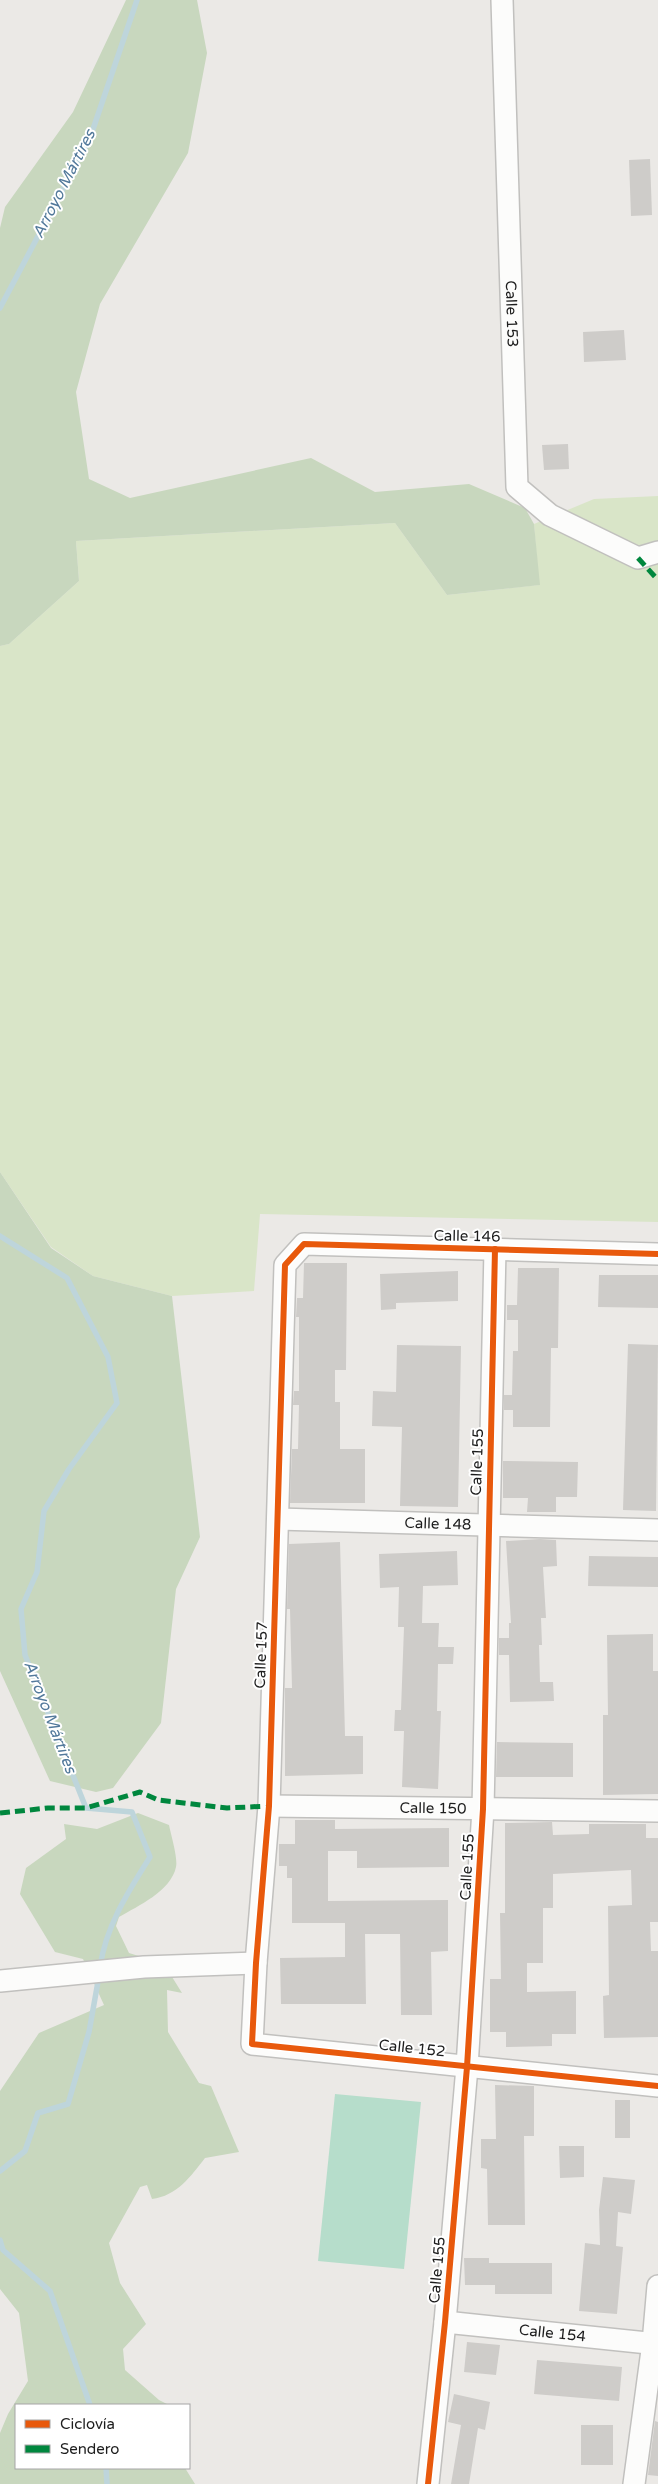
<svg xmlns="http://www.w3.org/2000/svg" width="658" height="2484" viewBox="0 0 658 2484" font-family="'Varela Round',sans-serif">
	<style>
		.grass { fill: #d9e5c8 }
		.forest { fill: #c8d7be }
		.pitch { fill: #b6ddcb }
		.lines { fill: none; stroke-linecap: round; stroke-linejoin: round }
		.stream { stroke: #bed5db; stroke-width: 5.5 }
		.building { fill: #ceccc9 }
		.minor-casing { stroke: #c1c0be; stroke-width: 24 }
		.minor { stroke: #fcfcfb; stroke-width: 21 }
		.quiet { stroke: #00873e; stroke-width: 5; stroke-dasharray: 10 5; stroke-linecap: butt }
		.cycleway-casing { stroke: #fff; stroke-width: 9 }
		.cycleway { stroke: #e8590c; stroke-width: 6 }
		.labels { text-anchor: middle; dominant-baseline: central; stroke-width: 4; stroke-linejoin: round; paint-order: stroke }
		.street-label { font-size: 15px; fill: #1d1d1d; stroke: #fff }
		.water-label { font-size: 16px; font-style: italic; fill: #52799b; stroke: #fff }
	</style>
	<rect width="100%" height="100%" fill="#ebe9e6"/>
	<path class="grass" d="M 658,496 L 658,1222 L 260,1214 L 254,1291 L 172,1296 L 93,1276 L 51,1247 L 0,1172 L 0,646 L 9,644 L 79,581 L 76,541 L 395,523 L 447,595 L 539,585 L 534,524 L 594,499 Z"/>
	<g class="forest">
		<path d="M 126,0 L 197,0 L 207,53 L 188,153 L 100,304 L 76,392 L 89,479 L 130,498 L 311,458 L 375,492 L 469,484 L 525,508 L 534,524 L 540,585 L 447,595 L 395,523 L 76,541 L 79,581 L 9,644 L 0,646 L 0,228 L 5,207 L 73,112 Z"/>
		<path d="M 0,1172 L 51,1248 L 93,1276 L 172,1296 L 200,1537 L 176,1589 L 161,1723 L 113,1788 L 96,1792 L 50,1781 L 0,1671 Z"/>
		<path d="M 138,1813 L 169,1825 C 171,1835 178,1858 176,1867 C 171,1891 138,1906 119,1917 L 116,1926 L 129,1953 L 164,1964 L 182,1993 L 167,1990 L 168,2032 L 199,2083 L 211,2086 L 239,2152 L 205,2158 C 191,2176 177,2196 152,2199 L 147,2185 L 140,2187 L 109,2243 L 120,2283 L 146,2324 L 123,2349 L 125,2370 L 159,2400 L 169,2405 L 16,2405 L 16,2468 L 185,2468 L 195,2484 L 0,2484 L 0,2433 L 8,2414 L 28,2381 L 19,2313 L 0,2289 L 0,2091 L 39,2033 L 104,2005 L 83,1959 L 55,1952 L 20,1894 L 26,1868 L 66,1839 L 64,1824 L 97,1829 Z"/>
	</g>
	<path class="pitch" d="M 335,2094 L 421,2102 L 404,2269 L 318,2261 Z"/>
	<g class="lines">
		<g class="stream">
			<path d="M 0,308 L 90,138 L 137,0"/>
			<path d="M 0,1236 L 67,1278 L 108,1357 L 117,1403 L 69,1469 L 44,1511 L 37,1572 L 21,1609 L 25,1655 L 86,1808 L 132,1812 L 150,1857 C 128,1892 106,1926 100,1967"/>
			<path d="M 0,2171 L 25,2151 L 38,2113 L 68,2104 L 89,2032 L 99,1976"/>
			<path d="M 0,2240 L 3,2250 L 50,2291 L 90,2405"/>
			<path d="M 106,2468 L 107,2484"/>
		</g>
	</g>
	<g class="building">
		<path d="M 650,159 L 652,215 L 631,216 L 629,160 Z"/>
		<path d="M 624,330 L 626,360 L 584,362 L 583,332 Z"/>
		<path d="M 568,444 L 569,469 L 544,470 L 542,445 Z"/>
		<path d="M 304,1263 L 347,1263 L 346,1370 L 335,1370 L 335,1402 L 340,1402 L 340,1449 L 365,1449 L 365,1503 L 290,1503 L 292,1449 L 298,1449 L 299,1405 L 293,1405 L 294,1391 L 299,1391 L 299,1317 L 296,1317 L 297,1298 L 303,1298 Z"/>
		<path d="M 518,1268 L 559,1268 L 558,1348 L 551,1348 L 550,1427 L 513,1427 L 513,1410 L 504,1410 L 504,1395 L 512,1395 L 513,1351 L 518,1351 L 518,1320 L 507,1320 L 507,1305 L 517,1305 Z"/>
		<path d="M 458,1271 L 458,1301 L 396,1303 L 396,1309 L 381,1310 L 380,1274 Z"/>
		<path d="M 599,1275 L 658,1275 L 658,1308 L 598,1307 Z"/>
		<path d="M 628,1344 L 658,1345 L 656,1511 L 623,1510 Z"/>
		<path d="M 397,1345 L 461,1346 L 458,1507 L 400,1506 L 402,1427 L 372,1426 L 373,1391 L 396,1392 Z"/>
		<path d="M 503,1461 L 578,1462 L 577,1497 L 556,1497 L 556,1512 L 527,1512 L 528,1498 L 503,1498 Z"/>
		<path d="M 540,1539 L 556,1540 L 557,1566 L 543,1567 L 546,1618 L 541,1618 L 542,1645 L 539,1645 L 540,1682 L 553,1682 L 554,1701 L 510,1702 L 509,1655 L 499,1655 L 499,1638 L 509,1638 L 509,1623 L 511,1623 L 506,1541 Z"/>
		<path d="M 340,1542 L 345,1736 L 363,1736 L 363,1774 L 285,1776 L 285,1688 L 292,1688 L 290,1609 L 287,1609 L 289,1544 Z"/>
		<path d="M 457,1551 L 458,1585 L 423,1586 L 422,1623 L 439,1623 L 438,1647 L 454,1647 L 453,1664 L 438,1664 L 437,1711 L 441,1711 L 438,1789 L 402,1787 L 404,1731 L 394,1731 L 395,1710 L 401,1710 L 404,1627 L 398,1627 L 399,1587 L 380,1588 L 379,1554 Z"/>
		<path d="M 589,1556 L 658,1557 L 658,1587 L 588,1586 Z"/>
		<path d="M 653,1634 L 653,1671 L 658,1671 L 658,1794 L 603,1795 L 603,1715 L 608,1715 L 607,1635 Z"/>
		<path d="M 497,1742 L 573,1743 L 573,1777 L 496,1777 Z"/>
		<path d="M 295,1820 L 335,1820 L 335,1829 L 449,1828 L 449,1867 L 357,1868 L 357,1851 L 328,1851 L 328,1901 L 448,1900 L 448,1951 L 431,1952 L 432,2015 L 401,2015 L 400,1934 L 365,1934 L 366,2004 L 281,2004 L 280,1958 L 345,1957 L 345,1923 L 292,1923 L 292,1878 L 287,1878 L 287,1866 L 279,1866 L 279,1844 L 295,1844 Z"/>
		<path d="M 552,1822 L 553,1835 L 589,1834 L 589,1824 L 646,1824 L 646,1838 L 658,1838 L 658,1922 L 650,1922 L 651,1951 L 658,1951 L 658,2037 L 604,2038 L 603,1996 L 609,1995 L 608,1906 L 632,1905 L 631,1870 L 553,1874 L 553,1908 L 543,1908 L 543,1963 L 527,1963 L 527,1992 L 576,1991 L 576,2034 L 552,2034 L 552,2046 L 506,2047 L 506,2032 L 490,2032 L 490,1979 L 501,1979 L 500,1913 L 505,1913 L 505,1823 Z"/>
		<path d="M 495,2085 L 534,2086 L 534,2136 L 524,2136 L 525,2225 L 488,2225 L 487,2169 L 481,2168 L 481,2139 L 496,2139 Z"/>
		<rect x="615" y="2100" width="15" height="38"/>
		<path d="M 559,2146 L 584,2146 L 584,2177 L 560,2178 Z"/>
		<path d="M 603,2177 L 635,2180 L 631,2214 L 618,2212 L 616,2246 L 623,2247 L 617,2314 L 579,2311 L 585,2243 L 600,2245 L 599,2210 Z"/>
		<path d="M 464,2258 L 489,2258 L 489,2263 L 552,2263 L 552,2294 L 495,2294 L 495,2285 L 465,2285 Z"/>
		<path d="M 467,2342 L 500,2345 L 496,2375 L 464,2372 Z"/>
		<path d="M 537,2360 L 622,2367 L 619,2401 L 534,2394 Z"/>
		<path d="M 454,2394 L 490,2402 L 485,2430 L 478,2428 L 469,2484 L 451,2484 L 461,2425 L 448,2422 Z"/>
		<path d="M 655,2421 L 658,2422 L 658,2476 L 648,2475 Z"/>
		<rect x="581" y="2425" width="32" height="40"/>
	</g>
	<g class="lines">
		<g class="minor-casing">
			<g id="minor">
				<path id="s1" d="M 502,0 L 517,487 L 550,515 L 638,558 L 658,552"/>
				<path d="M 658,1254 L 304,1244 L 285,1265 L 269,1806 L 256,1963 L 252,2044 L 658,2086"/>
				<path id="s2" d="M 278,1519 L 658,1530"/>
				<path id="s3" d="M 269,1806 L 658,1811"/>
				<path d="M 0,1981 L 144,1967 L 256,1963"/>
				<path id="s4" d="M 445,2322 L 658,2344"/>
				<path d="M 428,2484 L 445,2322 L 467,2067 L 483,1809 L 495,1249"/>
				<path d="M 634,2484 L 653,2343 L 658,2286"/>
			</g>
		</g>
		<use href="#minor" class="minor"/>
		<g class="quiet">
			<path d="M 638,558 L 658,580"/>
			<path d="M 0,1813 L 48,1808 L 86,1808 L 140,1792 L 158,1800 L 227,1808 L 269,1806"/>
		</g>
		<g class="cycleway-casing">
			<g id="cycleway">
				<path d="M 658,1254 L 304,1244 L 285,1265 L 269,1806 L 256,1963 L 252,2044 L 658,2086"/>
				<path d="M 428,2484 L 445,2322 L 467,2067 L 483,1809 L 495,1249"/>
			</g>
		</g>
		<use href="#cycleway" class="cycleway"/>
	</g>
	<g class="labels">
		<g class="street-label">
			<text stroke="none"><textPath href="#s1" startOffset="314">Calle 153</textPath></text>
			<text transform="translate(467 1236) rotate(1)">Calle 146</text>
			<text transform="translate(477 1462) rotate(-88)">Calle 155</text>
			<text stroke="none"><textPath href="#s2" startOffset="160">Calle 148</textPath></text>
			<text transform="translate(261 1655) rotate(-88)">Calle 157</text>
			<text stroke="none"><textPath href="#s3" startOffset="164">Calle 150</textPath></text>
			<text transform="translate(467 1867) rotate(-87)">Calle 155</text>
			<text transform="translate(412 2048) rotate(6)">Calle 152</text>
			<text transform="translate(437 2270) rotate(-85)">Calle 155</text>
			<text stroke="none"><textPath href="#s4" startOffset="108">Calle 154</textPath></text>
		</g>
		<g class="water-label">
			<text transform="translate(64 184) rotate(-63)">Arroyo Mártires</text>
			<text transform="translate(50 1717) rotate(69)">Arroyo Mártires</text>
		</g>
	</g>
	<rect x="15" y="2404" width="175" height="65" fill="#ffffff" stroke="#a5a5a5"/>
	<rect x="25" y="2420" width="25" height="8" fill="#e8590c" stroke="#a5a5a5"/>
	<text x="60" y="2429" font-size="15" fill="#1d1d1d">Ciclovía</text>
	<rect x="25" y="2445" width="25" height="8" fill="#00873e" stroke="#a5a5a5"/>
	<text x="60" y="2454" font-size="15" fill="#1d1d1d">Sendero</text>
</svg>
